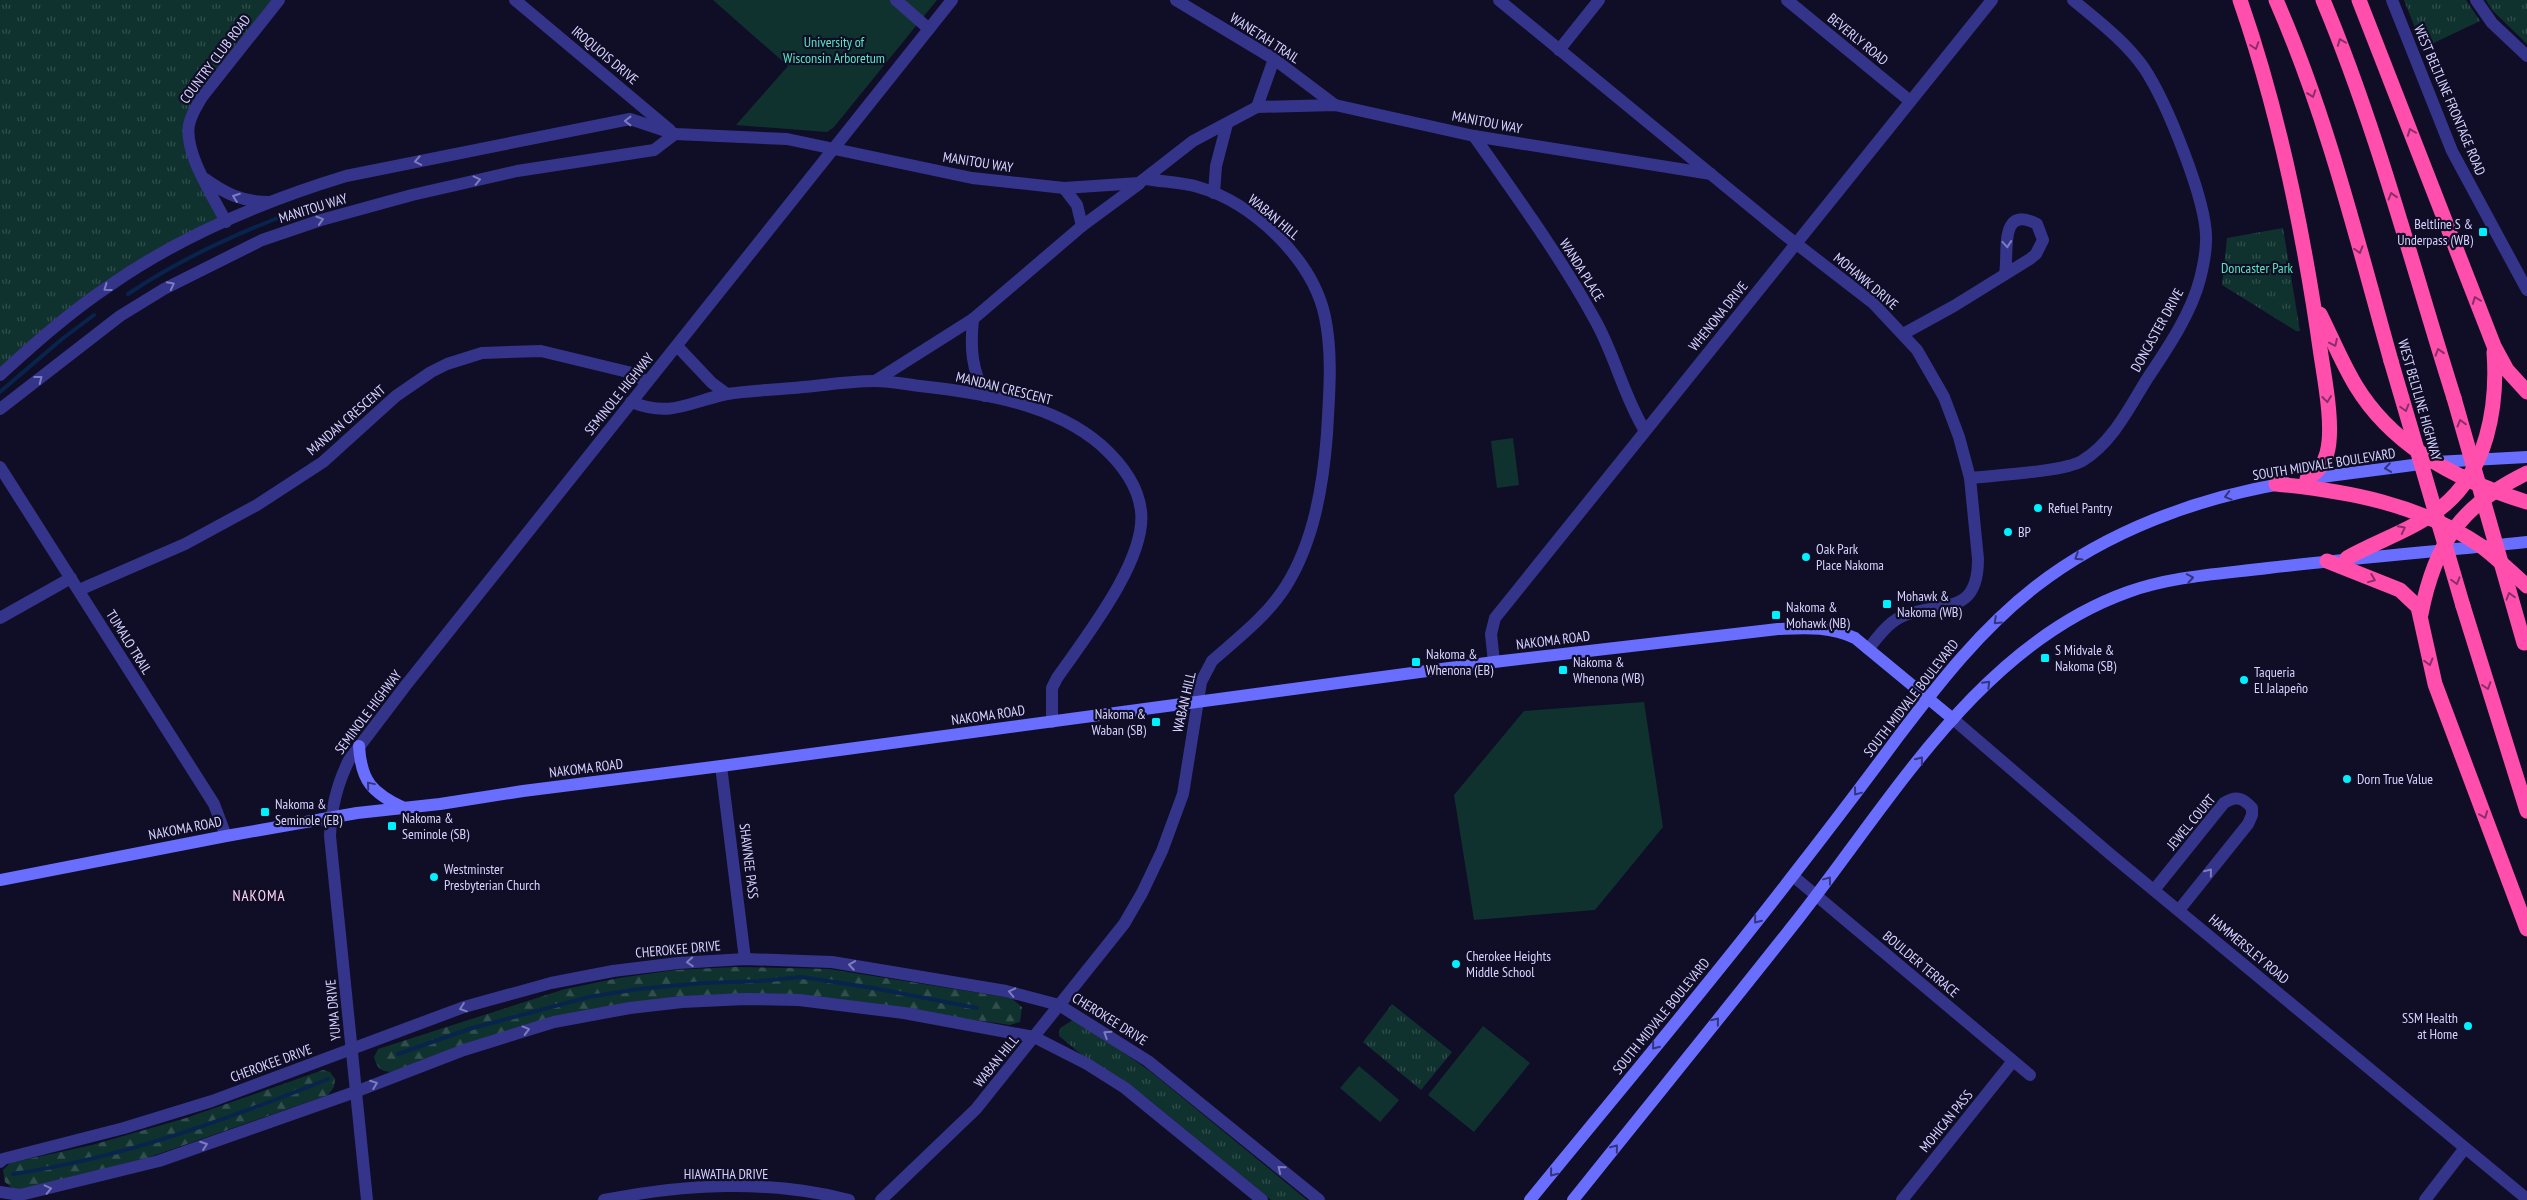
<svg xmlns="http://www.w3.org/2000/svg" width="2527" height="1200" viewBox="0 0 2527 1200" font-family="'PT Sans Narrow',sans-serif">
	<style>
		.grass { fill: url(#grass-tufts) }
		.forest { fill: url(#forest-firs) }
		.garden { fill: #10322f }
		.lines { fill: none; stroke-linecap: round; stroke-linejoin: round }
		.stream { stroke: #08244c; stroke-width: 4 }
		.minor { stroke: #34358a; stroke-width: 12 }
		.tertiary { stroke: #34358a; stroke-width: 12 }
		.secondary { stroke: #6a6eff; stroke-width: 12 }
		.motorway { stroke: #ff4eab; stroke-width: 15 }
		.motorway-bridge { stroke: #ff4eab; stroke-width: 15 }
		.oneway { stroke: #882e69 }
		.oneway2 { stroke: #7d7cbf }
		.oneway3 { stroke: #34347d }
		.poi-dot { fill: #00f1fe; stroke: #100d27; stroke-width: 2 }
		.labels { text-anchor: middle; dominant-baseline: central; stroke-width: 4.5; stroke-linejoin: round; paint-order: stroke }
		.street-label { font-size: 14px; fill: #d6d3ff; stroke: #100d27 }
		.park-label { font-size: 14px; fill: #55e9bd; stroke: #100d27 }
		.poi-label { font-size: 14px; fill: #d6d3ff; stroke: #100d27; text-anchor: start }
		.neighbourhood-label { font-size: 15px; letter-spacing: 1px; fill: #ffd5f2; stroke: #100d27 }
	</style>
	<defs>
		<pattern id="grass-tufts" width="24" height="20" patternUnits="userSpaceOnUse" patternTransform="scale(1.25)"><rect width="24" height="20" fill="#10322f"/><path d="M3 7l-1-3M5 7V3M7 7l1-3M15 17l-1-3M17 17v-4M19 17l1-3" fill="none" stroke="#324f4e"/></pattern>
		<pattern id="forest-firs" width="22" height="20" patternUnits="userSpaceOnUse" patternTransform="scale(1.25)"><rect width="22" height="20" fill="#10322f"/><path d="M5 1l3.5 6h-7zM16 11l3.5 6h-7z" fill="#324f4e"/></pattern>
	</defs>
	<rect width="100%" height="100%" fill="#100d27"/>
	<g class="grass">
		<path d="M 0,0 L 279,0 L 202,97 L 188,142 L 226,222 L 138,268 L 0,375 Z"/>
		<path d="M 2404,0 L 2466,0 L 2480,21 L 2423,48 Z"/>
		<path d="M 2486,0 L 2527,0 L 2527,44 L 2492,10 Z"/>
		<path d="M 2283,228 L 2300,331 L 2296,331 L 2222,285 L 2227,238 Z"/>
		<path d="M 1392,1004 L 1452,1052 L 1421,1090 L 1363,1042 Z"/>
		<path d="M 1073,1020 L 1081,1023 L 1150,1071 L 1307,1200 L 1271,1200 L 1146,1097 L 1082,1055 L 1059,1036 L 1060,1028 Z"/>
	</g>
	<g class="forest">
		<path d="M 735,967 L 829,969 L 1011,998 L 1022,1007 L 1020,1022 L 1010,1025 L 833,999 L 644,1002 L 391,1072 C 380,1071 377,1068 374,1057 L 378,1049 L 565,989 L 619,978 L 675,970 Z"/>
		<path d="M 323,1070 L 330,1072 L 335,1079 L 334,1087 L 328,1095 L 147,1158 L 22,1189 L 13,1189 L 5,1182 L 3,1170 L 10,1163 L 92,1145 L 186,1118 Z"/>
	</g>
	<g class="garden">
		<path d="M 713,0 L 937,0 L 834,127 L 827,132 L 736,125 L 788,66 Z"/>
		<path d="M 1513,438 L 1519,485 L 1497,488 L 1491,441 Z"/>
		<path d="M 1644,702 L 1663,827 L 1595,910 L 1474,920 L 1454,795 L 1524,711 Z"/>
		<path d="M 1483,1026 L 1530,1063 L 1474,1132 L 1428,1095 Z"/>
		<path d="M 1359,1066 L 1399,1100 L 1380,1122 L 1340,1088 Z"/>
	</g>
	<g class="lines">
		<g class="stream">
			<path d="M 128,294 C 180,259 237,233 296,211"/>
			<path d="M 0,392 L 62,339 L 94,315"/>
			<path d="M 398,1054 L 469,1029 L 589,997 L 638,989 L 703,983 L 759,981 L 802,977 L 873,988 L 977,1008"/>
			<path d="M 13,1174 C 122,1158 226,1120 328,1079"/>
		</g>
		<g class="minor">
			<path d="M 515,0 L 670,130"/>
			<path d="M 896,0 L 929,29"/>
			<path d="M 1176,0 L 1274,59 L 1335,105"/>
			<path d="M 1499,0 L 1785,235 L 1873,303 L 1917,350 L 1944,397 L 1959,437 L 1970,478 L 1978,559 C 1978,616 1943,601 1905,615 C 1889,621 1879,636 1868,649"/>
			<path d="M 1787,0 L 1910,101"/>
			<path d="M 2476,0 L 2492,23 L 2527,56"/>
			<path d="M 1559,50 L 1599,0"/>
			<path d="M 1257,107 L 1274,59"/>
			<path d="M 1474,136 C 1516,196 1560,256 1595,320 C 1615,355 1623,395 1645,431"/>
			<path d="M 205,179 C 226,194 243,202 269,202"/>
			<path d="M 1064,188 L 1077,205 L 1082,226"/>
			<path d="M 1214,193 L 1216,166 L 1227,124"/>
			<path d="M 226,222 C 213,196 184,153 189,125 C 191,114 197,106 202,97 L 279,0"/>
			<path d="M 973,319 C 970,350 972,368 985,396"/>
			<path d="M 1903,334 L 1954,306 L 2030,259 L 2036,254 L 2043,240 L 2037,224 C 1998,204 2009,254 2005,274"/>
			<path d="M 677,346 L 712,383 L 727,394"/>
			<path d="M 0,375 C 34,344 70,312 109,286 C 179,237 264,201 346,176 L 630,119 L 675,134 L 787,139 L 972,178 L 1064,188 L 1139,183 L 1193,141 L 1257,107 L 1335,105 L 1474,136 L 1711,174"/>
			<path d="M 875,381 L 973,319 L 1082,226 L 1139,184"/>
			<path d="M 631,402 C 672,418 688,402 727,394 C 751,390 778,390 803,387 C 826,385 851,381 874,381 C 889,381 905,384 920,386 C 982,393 1052,403 1101,445 C 1121,463 1138,484 1141,511 C 1147,560 1084,639 1057,678 L 1052,688 L 1052,722"/>
			<path d="M 0,409 L 120,316 L 164,289 L 262,240 L 321,220 L 412,195 L 517,171 L 654,150 L 675,134"/>
			<path d="M 0,467 L 214,804 L 226,836"/>
			<path d="M 1970,478 C 1996,475 2062,472 2082,461 C 2112,443 2129,408 2147,379 C 2167,349 2191,314 2200,279 C 2203,267 2206,253 2206,241 C 2208,203 2166,101 2144,68 C 2125,41 2098,21 2073,0"/>
			<path d="M 79,590 L 185,544 L 257,505 L 323,462 L 396,396 L 431,372 L 447,364 L 482,353 L 541,351 L 632,373 L 647,382"/>
			<path d="M 0,618 L 71,578"/>
			<path d="M 1494,662 L 1491,634 L 1495,618 L 1992,0"/>
			<path d="M 1953,719 L 2110,854 L 2527,1199"/>
			<path d="M 721,766 L 745,959"/>
			<path d="M 1793,876 L 2030,1075"/>
			<path d="M 2154,890 L 2224,803 C 2236,795 2243,798 2252,808 L 2252,815 L 2248,824 L 2179,910"/>
			<path d="M 0,1162 L 3,1159 L 124,1128 L 212,1101 L 464,1007 L 551,983 L 613,971 L 678,963 L 745,959 L 832,962 L 1006,991 L 1059,1005 L 1148,1061 L 1319,1200"/>
			<path d="M 0,1192 L 20,1195 L 159,1161 L 355,1092 L 464,1050 L 554,1022 L 630,1008 L 682,1002 L 745,999 L 799,1000 L 904,1013 L 1034,1037 L 1087,1064 L 1125,1088 L 1262,1200"/>
			<path d="M 604,1200 C 682,1184 770,1179 849,1200"/>
			<path d="M 881,1200 L 976,1109 L 1124,924 L 1142,893 L 1162,851 L 1183,794 L 1201,682 L 1212,661 C 1238,638 1267,616 1286,586 C 1314,541 1323,486 1327,434 C 1329,396 1333,355 1325,317 C 1313,260 1254,203 1198,187 C 1182,182 1163,182 1146,179"/>
			<path d="M 1902,1200 L 2013,1061"/>
			<path d="M 2425,1200 L 2465,1148"/>
		</g>
		<g class="tertiary">
			<path d="M 2392,0 L 2452,151 L 2527,290"/>
			<path d="M 367,1200 L 330,836 C 331,809 337,784 349,760 L 406,685 L 952,0"/>
		</g>
		<g class="secondary">
			<path d="M 2306,479 L 2436,462 L 2527,457"/>
			<path d="M 359,746 C 361,781 372,793 404,808"/>
			<path d="M 0,880 L 226,836 L 357,813 L 440,804 L 523,791 L 721,766 L 1494,662 L 1778,629 C 1806,628 1829,626 1855,638 L 1953,719"/>
			<path d="M 1530,1200 C 1618,1092 1709,985 1794,874 C 1829,829 1864,783 1898,737 C 1939,683 1981,629 2035,587 C 2107,531 2197,498 2286,483"/>
			<path d="M 1573,1200 C 1648,1106 1724,1013 1798,919 C 1891,801 1979,645 2128,592 C 2172,576 2221,574 2268,568 C 2354,558 2441,551 2527,542"/>
		</g>
		<g class="motorway">
			<path d="M 2240,0 C 2280,115 2304,234 2321,355 C 2325,381 2334,428 2327,453 C 2324,465 2317,472 2307,479"/>
			<path d="M 2276,0 C 2327,116 2357,240 2391,361"/>
			<path d="M 2323,0 C 2377,129 2412,265 2454,398"/>
			<path d="M 2359,0 L 2494,346 L 2507,370 L 2527,392"/>
			<path d="M 2320,314 C 2332,338 2342,363 2356,386 C 2393,447 2461,482 2527,502"/>
			<path d="M 2276,484 C 2348,491 2419,504 2481,546 C 2497,558 2512,573 2527,586"/>
			<path d="M 2347,558 C 2377,541 2415,529 2442,507 C 2487,471 2498,407 2494,352"/>
			<path d="M 2327,561 L 2400,590 L 2418,607 L 2435,684 L 2527,929"/>
			<path d="M 2463,606 L 2527,811"/>
			<path d="M 2421,614 C 2435,543 2461,505 2527,473"/>
		</g>
		<g class="motorway-bridge">
			<path d="M 2391,361 L 2463,606"/>
			<path d="M 2454,398 L 2524,643"/>
		</g>
	</g>
	<defs><path id="oneway-chevron" d="M-2-3.5L2.5 0L-2 3.5" fill="none" stroke-width="1.6" stroke-linecap="round" stroke-linejoin="round" transform="scale(1.25)"/></defs>
	<g class="oneway">
		<use href="#oneway-chevron" transform="translate(2341 42) rotate(-111)"/>
		<use href="#oneway-chevron" transform="translate(2255 46) rotate(72)"/>
		<use href="#oneway-chevron" transform="translate(2312 94) rotate(71)"/>
		<use href="#oneway-chevron" transform="translate(2411 132) rotate(-111)"/>
		<use href="#oneway-chevron" transform="translate(2392 196) rotate(-107)"/>
		<use href="#oneway-chevron" transform="translate(2359 250) rotate(74)"/>
		<use href="#oneway-chevron" transform="translate(2476 300) rotate(-111)"/>
		<use href="#oneway-chevron" transform="translate(2334 343) rotate(65)"/>
		<use href="#oneway-chevron" transform="translate(2439 352) rotate(-107)"/>
		<use href="#oneway-chevron" transform="translate(2327 399) rotate(83)"/>
		<use href="#oneway-chevron" transform="translate(2405 408) rotate(74)"/>
		<use href="#oneway-chevron" transform="translate(2461 423) rotate(-106)"/>
		<use href="#oneway-chevron" transform="translate(2402 529) rotate(-27)"/>
		<use href="#oneway-chevron" transform="translate(2372 579) rotate(22)"/>
		<use href="#oneway-chevron" transform="translate(2456 581) rotate(74)"/>
		<use href="#oneway-chevron" transform="translate(2510 596) rotate(-106)"/>
		<use href="#oneway-chevron" transform="translate(2429 662) rotate(75)"/>
		<use href="#oneway-chevron" transform="translate(2487 686) rotate(72)"/>
		<use href="#oneway-chevron" transform="translate(2484 815) rotate(69)"/>
	</g>
	<g class="oneway2">
		<use href="#oneway-chevron" transform="translate(628 121) rotate(-180)"/>
		<use href="#oneway-chevron" transform="translate(418 161) rotate(169)"/>
		<use href="#oneway-chevron" transform="translate(477 180) rotate(-13)"/>
		<use href="#oneway-chevron" transform="translate(236 197) rotate(-160)"/>
		<use href="#oneway-chevron" transform="translate(320 220) rotate(-17)"/>
		<use href="#oneway-chevron" transform="translate(2007 244) rotate(85)"/>
		<use href="#oneway-chevron" transform="translate(171 285) rotate(-27)"/>
		<use href="#oneway-chevron" transform="translate(107 288) rotate(144)"/>
		<use href="#oneway-chevron" transform="translate(39 379) rotate(-38)"/>
		<use href="#oneway-chevron" transform="translate(2209 872) rotate(-51)"/>
		<use href="#oneway-chevron" transform="translate(690 962) rotate(176)"/>
		<use href="#oneway-chevron" transform="translate(852 965) rotate(-171)"/>
		<use href="#oneway-chevron" transform="translate(1012 992) rotate(-167)"/>
		<use href="#oneway-chevron" transform="translate(463 1008) rotate(161)"/>
		<use href="#oneway-chevron" transform="translate(526 1030) rotate(-15)"/>
		<use href="#oneway-chevron" transform="translate(1107 1034) rotate(-147)"/>
		<use href="#oneway-chevron" transform="translate(374 1084) rotate(-21)"/>
		<use href="#oneway-chevron" transform="translate(204 1145) rotate(-20)"/>
		<use href="#oneway-chevron" transform="translate(1281 1169) rotate(-141)"/>
		<use href="#oneway-chevron" transform="translate(48 1189) rotate(-13)"/>
	</g>
	<g class="oneway3">
		<use href="#oneway-chevron" transform="translate(2388 468) rotate(172)"/>
		<use href="#oneway-chevron" transform="translate(2228 496) rotate(165)"/>
		<use href="#oneway-chevron" transform="translate(2078 557) rotate(148)"/>
		<use href="#oneway-chevron" transform="translate(2190 578) rotate(-10)"/>
		<use href="#oneway-chevron" transform="translate(1997 621) rotate(136)"/>
		<use href="#oneway-chevron" transform="translate(1987 684) rotate(-45)"/>
		<use href="#oneway-chevron" transform="translate(1920 760) rotate(-52)"/>
		<use href="#oneway-chevron" transform="translate(370 785) rotate(-130)"/>
		<use href="#oneway-chevron" transform="translate(1857 792) rotate(127)"/>
		<use href="#oneway-chevron" transform="translate(1828 880) rotate(-53)"/>
		<use href="#oneway-chevron" transform="translate(1757 920) rotate(129)"/>
		<use href="#oneway-chevron" transform="translate(1716 1021) rotate(-51)"/>
		<use href="#oneway-chevron" transform="translate(1655 1046) rotate(129)"/>
		<use href="#oneway-chevron" transform="translate(1615 1148) rotate(-51)"/>
		<use href="#oneway-chevron" transform="translate(1553 1173) rotate(129)"/>
	</g>
	<g class="poi-dot">
		<rect x="2478" y="227" width="10" height="10" rx="2.5"/>
		<circle cx="2038" cy="508" r="5"/>
		<circle cx="2008" cy="532" r="5"/>
		<circle cx="1806" cy="557" r="5"/>
		<rect x="1882" y="599" width="10" height="10" rx="2.5"/>
		<rect x="1771" y="610" width="10" height="10" rx="2.5"/>
		<rect x="2040" y="653" width="10" height="10" rx="2.5"/>
		<rect x="1411" y="657" width="10" height="10" rx="2.5"/>
		<rect x="1558" y="665" width="10" height="10" rx="2.5"/>
		<circle cx="2244" cy="680" r="5"/>
		<rect x="1151" y="717" width="10" height="10" rx="2.5"/>
		<circle cx="2347" cy="779" r="5"/>
		<rect x="260" y="807" width="10" height="10" rx="2.5"/>
		<rect x="387" y="821" width="10" height="10" rx="2.5"/>
		<circle cx="434" cy="877" r="5"/>
		<circle cx="1456" cy="964" r="5"/>
		<circle cx="2468" cy="1026" r="5"/>
	</g>
	<g class="labels">
		<g class="street-label">
			<text transform="translate(1265 38) rotate(33)">WANETAH TRAIL</text>
			<text transform="translate(1858 39) rotate(39)">BEVERLY ROAD</text>
			<text transform="translate(605 55) rotate(40)">IROQUOIS DRIVE</text>
			<text transform="translate(215 59) rotate(-53)">COUNTRY CLUB ROAD</text>
			<text transform="translate(2450 100) rotate(67)">WEST BELTLINE FRONTAGE ROAD</text>
			<text transform="translate(1487 122) rotate(11)">MANITOU WAY</text>
			<text transform="translate(978 162) rotate(9)">MANITOU WAY</text>
			<text transform="translate(313 208) rotate(-17)">MANITOU WAY</text>
			<text transform="translate(1274 217) rotate(40)">WABAN HILL</text>
			<text transform="translate(1582 270) rotate(58)">WANDA PLACE</text>
			<text transform="translate(1866 281) rotate(40)">MOHAWK DRIVE</text>
			<text transform="translate(1718 316) rotate(-51)">WHENONA DRIVE</text>
			<text transform="translate(2157 330) rotate(-61)">DONCASTER DRIVE</text>
			<text transform="translate(1004 388) rotate(14)">MANDAN CRESCENT</text>
			<text transform="translate(619 394) rotate(-51)">SEMINOLE HIGHWAY</text>
			<text transform="translate(2420 400) rotate(74)">WEST BELTLINE HIGHWAY</text>
			<text transform="translate(346 420) rotate(-41)">MANDAN CRESCENT</text>
			<text transform="translate(2324 464) rotate(-9)">SOUTH MIDVALE BOULEVARD</text>
			<text transform="translate(1553 640) rotate(-7)">NAKOMA ROAD</text>
			<text transform="translate(129 642) rotate(58)">TUMALO TRAIL</text>
			<text transform="translate(1911 698) rotate(-52)">SOUTH MIDVALE BOULEVARD</text>
			<text transform="translate(1184 702) rotate(-77)">WABAN HILL</text>
			<text transform="translate(368 712) rotate(-53)">SEMINOLE HIGHWAY</text>
			<text transform="translate(988 715) rotate(-8)">NAKOMA ROAD</text>
			<text transform="translate(586 768) rotate(-7)">NAKOMA ROAD</text>
			<text transform="translate(2191 822) rotate(-50)">JEWEL COURT</text>
			<text transform="translate(185 828) rotate(-11)">NAKOMA ROAD</text>
			<text transform="translate(749 861) rotate(83)">SHAWNEE PASS</text>
			<text transform="translate(678 949) rotate(-5)">CHEROKEE DRIVE</text>
			<text transform="translate(2249 949) rotate(40)">HAMMERSLEY ROAD</text>
			<text transform="translate(1921 964) rotate(40)">BOULDER TERRACE</text>
			<text transform="translate(333 1010) rotate(-95)">YUMA DRIVE</text>
			<text transform="translate(1661 1016) rotate(-51)">SOUTH MIDVALE BOULEVARD</text>
			<text transform="translate(1110 1019) rotate(32)">CHEROKEE DRIVE</text>
			<text transform="translate(996 1061) rotate(-51)">WABAN HILL</text>
			<text transform="translate(271 1063) rotate(-20)">CHEROKEE DRIVE</text>
			<text transform="translate(1946 1121) rotate(-51)">MOHICAN PASS</text>
			<text x="726" y="1174">HIAWATHA DRIVE</text>
		</g>
		<g class="park-label">
			<text x="834" y="42">University of<tspan x="834" dy="16">Wisconsin Arboretum</tspan></text>
			<text x="2257" y="268">Doncaster Park</text>
		</g>
		<g class="poi-label">
			<text x="2473" y="224" text-anchor="end">Beltline S &amp;<tspan x="2473" dy="16">Underpass (WB)</tspan></text>
			<text x="2048" y="508">Refuel Pantry</text>
			<text x="2018" y="532">BP</text>
			<text x="1816" y="549">Oak Park<tspan x="1816" dy="16">Place Nakoma</tspan></text>
			<text x="1897" y="596">Mohawk &amp;<tspan x="1897" dy="16">Nakoma (WB)</tspan></text>
			<text x="1786" y="607">Nakoma &amp;<tspan x="1786" dy="16">Mohawk (NB)</tspan></text>
			<text x="2055" y="650">S Midvale &amp;<tspan x="2055" dy="16">Nakoma (SB)</tspan></text>
			<text x="1426" y="654">Nakoma &amp;<tspan x="1426" dy="16">Whenona (EB)</tspan></text>
			<text x="1573" y="662">Nakoma &amp;<tspan x="1573" dy="16">Whenona (WB)</tspan></text>
			<text x="2254" y="672">Taqueria<tspan x="2254" dy="16">El Jalapeño</tspan></text>
			<text x="1146" y="714" text-anchor="end">Nakoma &amp;<tspan x="1146" dy="16">Waban (SB)</tspan></text>
			<text x="2357" y="779">Dorn True Value</text>
			<text x="275" y="804">Nakoma &amp;<tspan x="275" dy="16">Seminole (EB)</tspan></text>
			<text x="402" y="818">Nakoma &amp;<tspan x="402" dy="16">Seminole (SB)</tspan></text>
			<text x="444" y="869">Westminster<tspan x="444" dy="16">Presbyterian Church</tspan></text>
			<text x="1466" y="956">Cherokee Heights<tspan x="1466" dy="16">Middle School</tspan></text>
			<text x="2458" y="1018" text-anchor="end">SSM Health<tspan x="2458" dy="16">at Home</tspan></text>
		</g>
		<g class="neighbourhood-label">
			<text x="259" y="895">NAKOMA</text>
		</g>
	</g>
</svg>
